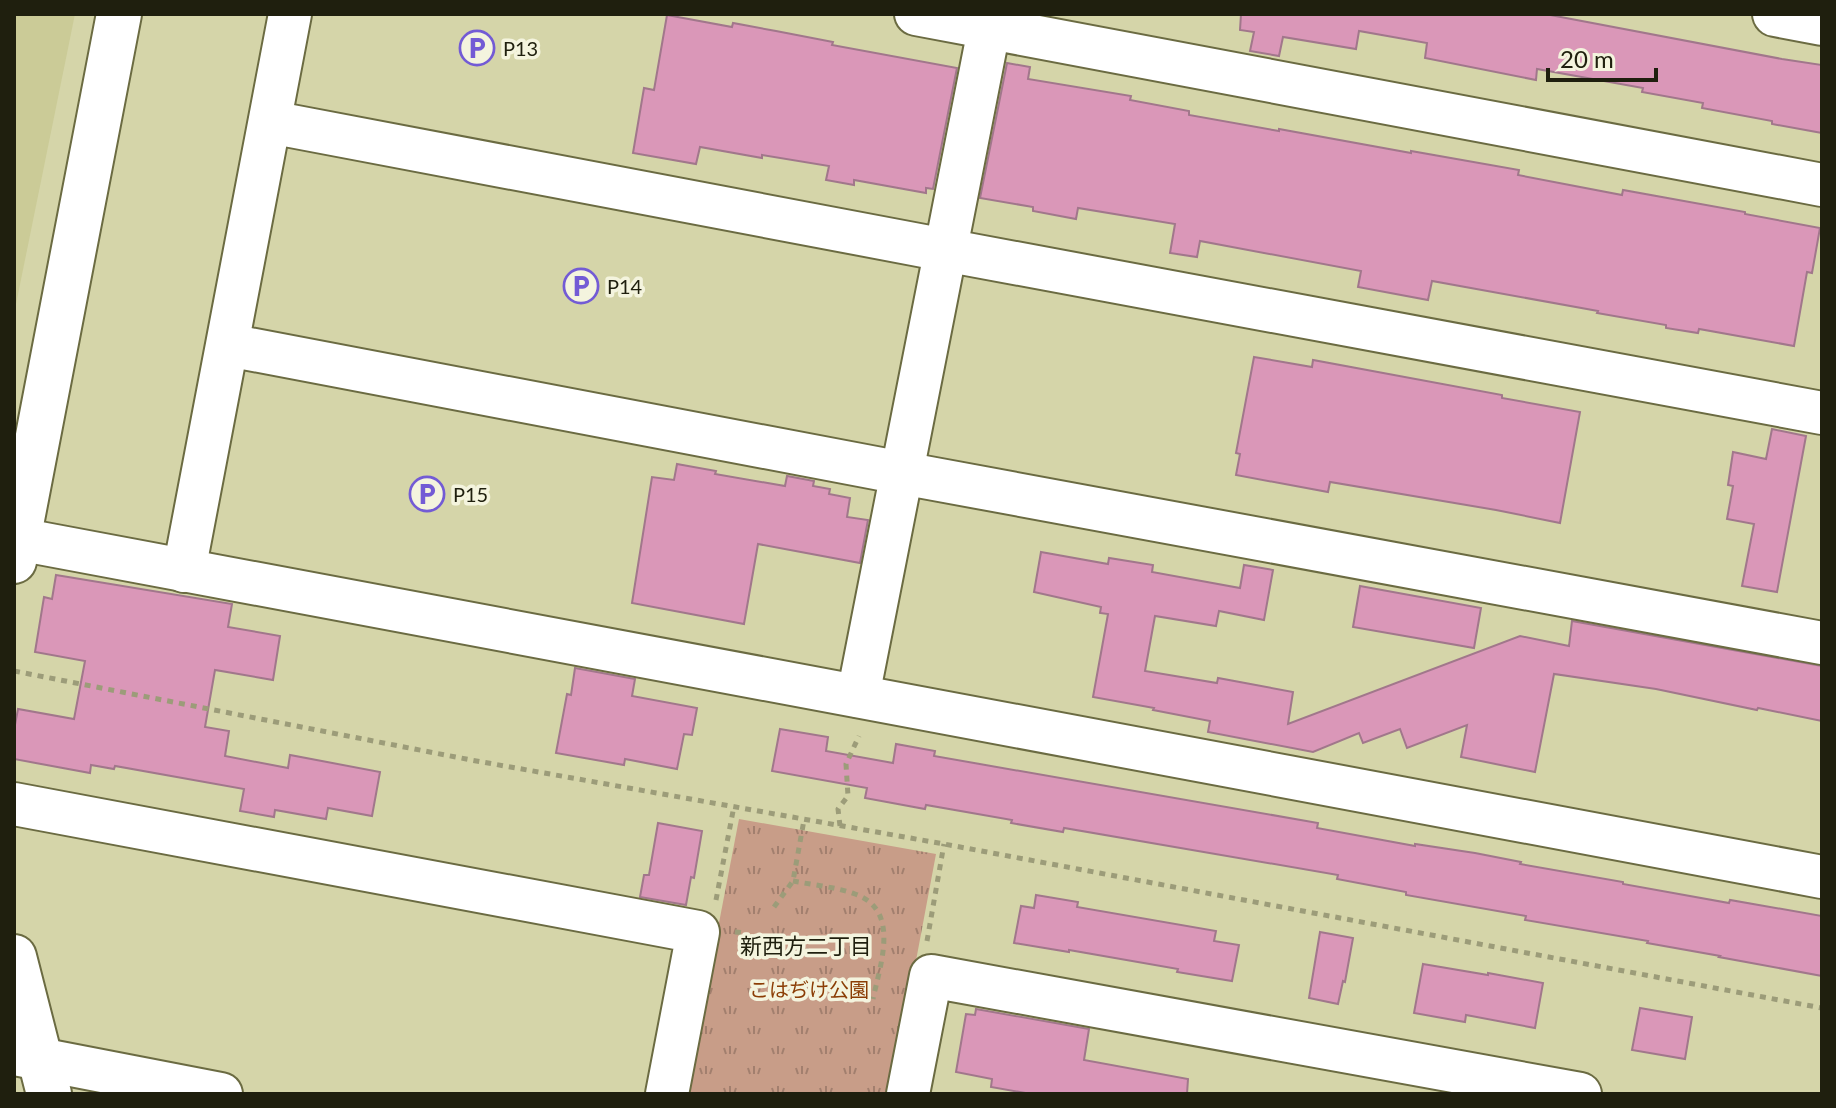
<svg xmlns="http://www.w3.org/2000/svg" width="1836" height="1108" viewBox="0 0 1836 1108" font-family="Lato,'Noto Sans JP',sans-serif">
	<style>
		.built { fill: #cbcb97 }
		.park { fill: url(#park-tufts) }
		.building { fill: #da97b8; stroke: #a1778b; stroke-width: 2 }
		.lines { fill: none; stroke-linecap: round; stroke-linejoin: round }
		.street-casing { stroke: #6b6b42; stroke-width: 46 }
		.secondary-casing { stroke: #6b6b42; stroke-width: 48 }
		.path { stroke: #9c9c79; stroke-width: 5; stroke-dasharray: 6 6; stroke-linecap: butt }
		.street { stroke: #fff; stroke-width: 42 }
		.secondary { stroke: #fff; stroke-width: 44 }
		.labels { text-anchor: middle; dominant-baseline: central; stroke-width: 7; stroke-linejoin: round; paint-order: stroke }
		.poi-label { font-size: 20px; fill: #1f1f0e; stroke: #f4f4de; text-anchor: start }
		.park-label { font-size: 20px; fill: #8b3d05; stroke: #f4f4de }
		.neighbourhood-label { font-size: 22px; fill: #1f1f0e; stroke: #f4f4de }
	</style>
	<defs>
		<pattern id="park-tufts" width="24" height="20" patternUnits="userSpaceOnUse" patternTransform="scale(2)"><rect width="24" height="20" fill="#c89d88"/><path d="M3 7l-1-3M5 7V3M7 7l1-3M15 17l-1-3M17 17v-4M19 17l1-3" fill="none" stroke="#a27f6e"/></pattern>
	</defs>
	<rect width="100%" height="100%" fill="#d5d5a9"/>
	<path class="built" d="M 14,14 L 75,14 L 14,314 Z"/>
	<path class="park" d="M 739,819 L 936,854 L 891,1094 L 686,1094 Z"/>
	<g class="building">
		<path d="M 1241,14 L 1545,14 L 1782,59 L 1822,65 L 1822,133 L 1772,124 L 1772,121 L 1702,108 L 1703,103 L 1642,92 L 1643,88 L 1537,69 L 1536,80 L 1425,58 L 1427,43 L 1359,31 L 1356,49 L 1283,37 L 1279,56 L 1250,51 L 1254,32 L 1240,30 Z"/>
		<path d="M 667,15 L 732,27 L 733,23 L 776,31 L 833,42 L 832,45 L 957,68 L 933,189 L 926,188 L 926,193 L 854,180 L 854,185 L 826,180 L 829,166 L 762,155 L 762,158 L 700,147 L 696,164 L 633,153 L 644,88 L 654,90 Z"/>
		<path d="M 1007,63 L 1030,67 L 1028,79 L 1131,96 L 1130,100 L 1189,111 L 1189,115 L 1279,131 L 1279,129 L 1411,153 L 1411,151 L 1519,170 L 1518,175 L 1622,195 L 1623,190 L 1745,212 L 1745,214 L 1820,228 L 1812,273 L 1807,272 L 1794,346 L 1699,329 L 1698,333 L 1666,328 L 1666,325 L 1597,313 L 1598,311 L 1432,281 L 1428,300 L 1358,287 L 1361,271 L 1200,241 L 1197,257 L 1170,253 L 1175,224 L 1078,208 L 1076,219 L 1033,211 L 1033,207 L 980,198 Z"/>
		<path d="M 1254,357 L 1312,367 L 1313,360 L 1502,395 L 1502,398 L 1580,412 L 1560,523 L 1496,510 L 1330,482 L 1328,492 L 1236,475 L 1240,454 L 1236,453 Z"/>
		<path d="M 1772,429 L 1806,436 L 1777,592 L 1742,586 L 1754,524 L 1727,519 L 1733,486 L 1728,485 L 1733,452 L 1766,459 Z"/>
		<path d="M 677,464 L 716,471 L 715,474 L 785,486 L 787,476 L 814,481 L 813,486 L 830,489 L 829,494 L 850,498 L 847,517 L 868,520 L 860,563 L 758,544 L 744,624 L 632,603 L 652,477 L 674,480 Z"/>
		<path d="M 1041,552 L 1108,564 L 1109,558 L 1153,565 L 1152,572 L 1240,588 L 1244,565 L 1273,570 L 1264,620 L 1219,611 L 1216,626 L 1155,616 L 1145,671 L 1217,683 L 1218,678 L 1293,692 L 1288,724 L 1520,636 L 1569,646 L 1572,621 L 1822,666 L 1822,721 L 1758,708 L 1757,710 L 1656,689 L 1554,674 L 1535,772 L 1461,757 L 1467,725 L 1407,748 L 1400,729 L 1363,743 L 1359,733 L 1313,752 L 1208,732 L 1210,721 L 1153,710 L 1154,708 L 1093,697 L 1108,614 L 1100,613 L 1101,607 L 1034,592 Z"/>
		<path d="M 56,575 L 232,604 L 228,627 L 280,636 L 273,680 L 215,670 L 205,727 L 229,731 L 225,756 L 288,768 L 290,755 L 380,772 L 372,816 L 328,808 L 326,819 L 275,810 L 274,817 L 240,811 L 244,789 L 115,766 L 114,769 L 91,765 L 90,773 L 14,759 L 14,730 L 18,709 L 74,719 L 85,661 L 35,652 L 44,597 L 52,599 Z"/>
		<path d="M 1360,586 L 1481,608 L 1474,648 L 1353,627 Z"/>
		<path d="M 575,668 L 635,679 L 632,696 L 697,708 L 692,735 L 684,734 L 677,769 L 625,759 L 624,765 L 556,753 L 567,694 L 571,695 Z"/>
		<path d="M 780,729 L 828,737 L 826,751 L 893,763 L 896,744 L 935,751 L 934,756 L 1318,823 L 1317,828 L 1415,846 L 1415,844 L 1475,853 L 1521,862 L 1520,864 L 1623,882 L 1623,884 L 1729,903 L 1730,900 L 1822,916 L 1822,976 L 1719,957 L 1720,956 L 1647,943 L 1648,941 L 1525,920 L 1526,916 L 1406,895 L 1406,892 L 1337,879 L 1338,875 L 1064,828 L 1063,832 L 1011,823 L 1012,820 L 926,805 L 925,809 L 865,798 L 867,788 L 772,771 Z"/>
		<path d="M 658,823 L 702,831 L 694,878 L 691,877 L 686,905 L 640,897 L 644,875 L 649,875 Z"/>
		<path d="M 1036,895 L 1078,902 L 1077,907 L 1216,931 L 1214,941 L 1239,945 L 1232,981 L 1177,972 L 1178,969 L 1069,950 L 1069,952 L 1014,943 L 1021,906 L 1034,908 Z"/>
		<path d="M 1320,932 L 1353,938 L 1345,982 L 1343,981 L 1338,1004 L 1309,998 Z"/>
		<path d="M 1423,964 L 1488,975 L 1488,973 L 1543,983 L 1535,1028 L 1466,1015 L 1465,1022 L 1414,1013 Z"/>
		<path d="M 1640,1008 L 1692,1017 L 1685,1059 L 1632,1050 Z"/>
		<path d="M 976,1009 L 1089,1029 L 1084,1060 L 1188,1079 L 1187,1094 L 1031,1094 L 991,1087 L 992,1079 L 956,1072 L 966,1014 L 975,1015 Z"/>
	</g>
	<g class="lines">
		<g class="street-casing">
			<g id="street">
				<path d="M 916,14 L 1822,185"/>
				<path d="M 270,122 L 945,250 L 1822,413"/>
				<path d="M 228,345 L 902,473 L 1822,643"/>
				<path d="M 18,539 L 1822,877"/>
				<path d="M 184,571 L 290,14"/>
				<path d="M 858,696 L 992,14"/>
				<path d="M 14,804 L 698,932 L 667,1094"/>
				<path d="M 14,1054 L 221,1094"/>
				<path d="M 908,1094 L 931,976 L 1580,1094"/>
			</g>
		</g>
		<g class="secondary-casing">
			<g id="secondary">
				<path d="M 1775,14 L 1822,23"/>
				<path d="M 14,561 L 119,14"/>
				<path d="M 14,957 L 49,1094"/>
			</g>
		</g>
		<g class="path">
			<path d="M 14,671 L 471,760 L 944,844 L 1822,1008"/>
			<path d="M 840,826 L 838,809 L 848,796 L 846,764 L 859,736"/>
			<path d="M 793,881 C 813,885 836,887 855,894 C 901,910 880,965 873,999"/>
			<path d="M 716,900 L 734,806"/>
			<path d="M 774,907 L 793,881 L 804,820"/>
			<path d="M 735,932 L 746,933"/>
			<path d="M 927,941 L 944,844"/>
		</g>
		<use href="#street" class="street"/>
		<use href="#secondary" class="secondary"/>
	</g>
	<defs>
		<g id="parking-ring" transform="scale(1.8)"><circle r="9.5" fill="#f4f4de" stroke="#735bd5" stroke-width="1.5"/><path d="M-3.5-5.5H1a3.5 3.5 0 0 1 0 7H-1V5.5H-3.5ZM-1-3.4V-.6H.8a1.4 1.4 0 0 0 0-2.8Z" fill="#735bd5"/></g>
	</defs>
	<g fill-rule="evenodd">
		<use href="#parking-ring" x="477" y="48"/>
		<use href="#parking-ring" x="581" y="286"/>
		<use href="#parking-ring" x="427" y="494"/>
	</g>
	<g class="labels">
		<g class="poi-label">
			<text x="503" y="48">P13</text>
			<text x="607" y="286">P14</text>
			<text x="453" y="494">P15</text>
		</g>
		<g class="park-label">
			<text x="809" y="989">こはぢけ公園</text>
		</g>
		<g class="neighbourhood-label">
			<text x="806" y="945">新西方二丁目</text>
		</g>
	</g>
	<rect width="1836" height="1108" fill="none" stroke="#1f1f0e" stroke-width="32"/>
	<path d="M1548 68v12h108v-12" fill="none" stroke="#1f1f0e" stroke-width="4"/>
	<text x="1560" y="68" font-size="24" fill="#1f1f0e" stroke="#f4f4de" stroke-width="6" paint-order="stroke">20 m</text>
</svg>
